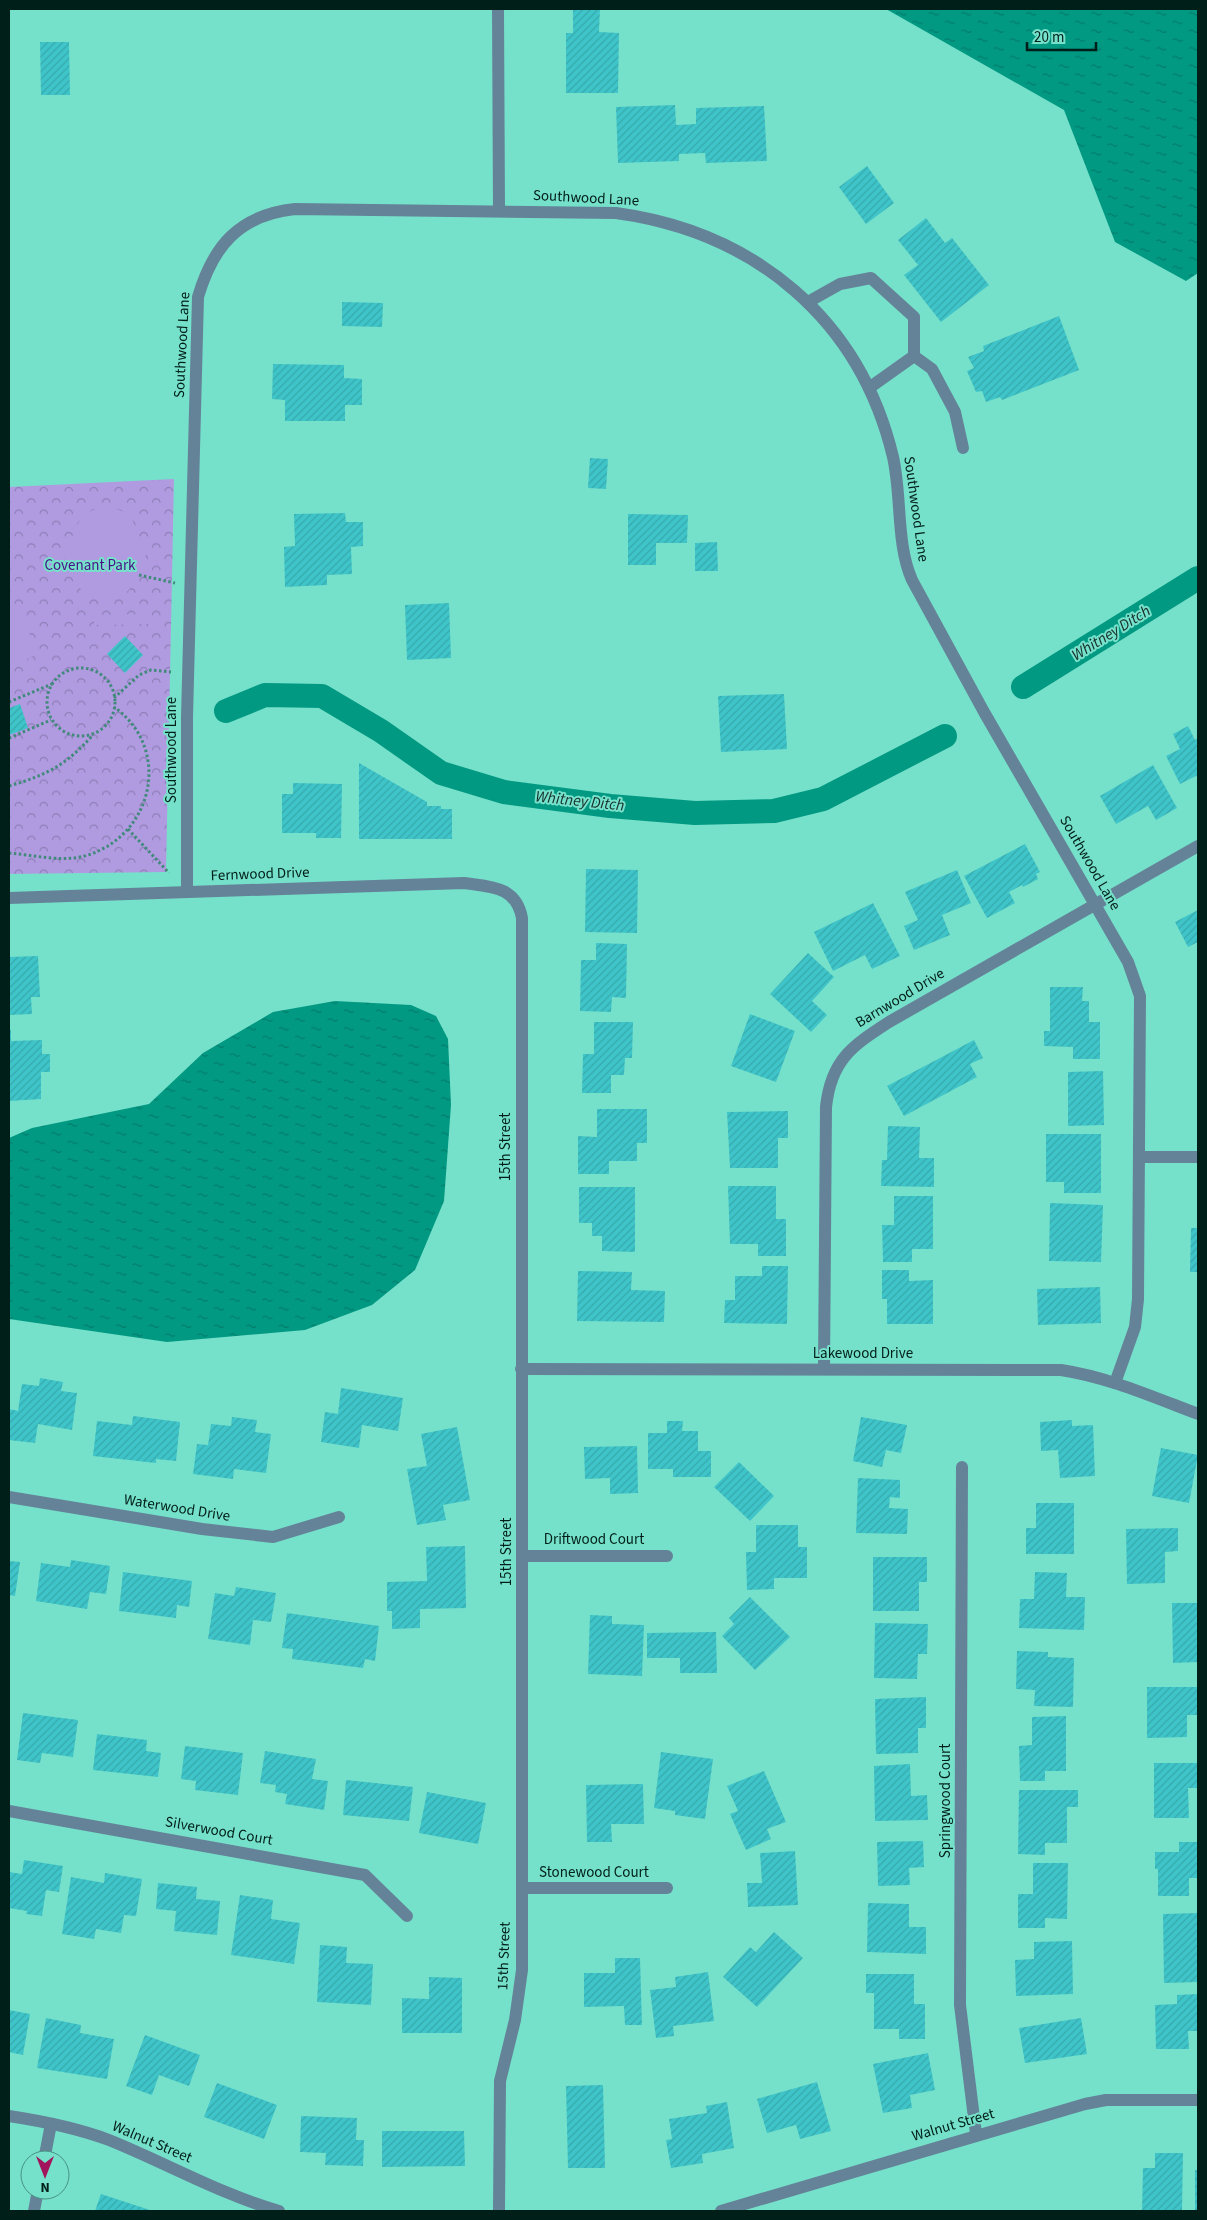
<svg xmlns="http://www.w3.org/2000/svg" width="1207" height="2220" viewBox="0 0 1207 2220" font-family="'Source Sans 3',sans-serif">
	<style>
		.park { fill: url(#park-crowns) }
		.garden { fill: #b09be1 }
		.water { fill: url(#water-ripples) }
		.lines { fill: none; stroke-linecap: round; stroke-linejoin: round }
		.canal { stroke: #029983; stroke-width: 24 }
		.building { fill: url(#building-hatch) }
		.path { stroke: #41897a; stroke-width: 3; stroke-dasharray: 2.5 2.5; stroke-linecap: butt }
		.minor { stroke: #648398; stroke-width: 12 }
		.labels { text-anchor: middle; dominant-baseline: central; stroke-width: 4; stroke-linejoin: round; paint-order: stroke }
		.street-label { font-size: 15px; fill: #001f19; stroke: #76e1ca }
		.park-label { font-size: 15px; fill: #481084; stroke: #76e1ca }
		.water-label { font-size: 16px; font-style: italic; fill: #16302b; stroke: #76e1ca }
	</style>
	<defs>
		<pattern id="park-crowns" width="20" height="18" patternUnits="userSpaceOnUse" patternTransform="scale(1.25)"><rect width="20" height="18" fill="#b09be1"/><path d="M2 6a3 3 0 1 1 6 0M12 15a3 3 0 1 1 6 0" fill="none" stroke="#8d7eb6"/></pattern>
		<pattern id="water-ripples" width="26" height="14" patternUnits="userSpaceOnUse" patternTransform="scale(1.25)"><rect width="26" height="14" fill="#029983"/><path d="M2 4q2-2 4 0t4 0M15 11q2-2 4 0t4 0" fill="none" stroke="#027c6a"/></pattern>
		<pattern id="building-hatch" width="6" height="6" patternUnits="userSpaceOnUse" patternTransform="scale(1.25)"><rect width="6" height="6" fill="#3fc5c9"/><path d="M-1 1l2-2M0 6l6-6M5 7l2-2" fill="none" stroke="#36a9ac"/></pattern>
	</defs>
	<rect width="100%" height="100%" fill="#76e1ca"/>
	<path class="park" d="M 174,479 L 166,872 L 9,874 L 9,487 Z"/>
	<g class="garden">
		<path d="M 105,507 C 136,512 131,520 142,544 C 144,548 147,549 146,554 C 145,558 143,561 142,565 C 133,591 115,614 86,594 C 73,585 74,567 64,558 C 65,553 66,552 68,547 C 78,526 76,512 105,507 Z"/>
		<path d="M 17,604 L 38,654 L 9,667 L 9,608 Z"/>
		<path d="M 148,614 L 148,624 L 94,625 L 94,615 Z"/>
	</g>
	<g class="water">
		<path d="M 886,9 L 1198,9 L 1198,273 L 1186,281 L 1115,242 L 1064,110 Z"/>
		<path d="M 335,1001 L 411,1005 L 436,1016 L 448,1039 L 451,1105 L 444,1201 L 415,1270 L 372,1305 L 305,1330 L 167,1342 L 9,1319 L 9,1138 L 32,1128 L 149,1104 L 203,1053 L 273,1012 Z"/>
	</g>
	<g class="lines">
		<g class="canal">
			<path d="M 1023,687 L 1198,578"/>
			<path d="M 226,711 L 265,695 L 322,696 L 381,731 L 441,773 L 504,792 L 610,806 L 695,813 L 774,811 L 823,799 L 945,736"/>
		</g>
	</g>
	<g class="building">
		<path d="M 573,9 L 600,9 L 599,32 L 619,33 L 618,93 L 566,93 L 566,33 L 573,33 Z"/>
		<path d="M 40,42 L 69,42 L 70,95 L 41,95 Z"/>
		<path d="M 675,105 L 676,125 L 696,124 L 696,108 L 764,106 L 767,161 L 706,163 L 705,153 L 679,154 L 679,161 L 618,163 L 616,107 Z"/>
		<path d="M 867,166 L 894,203 L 866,224 L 839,187 Z"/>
		<path d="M 926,218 L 945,243 L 952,238 L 989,285 L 941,322 L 904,275 L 918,265 L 898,240 Z"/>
		<path d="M 342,302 L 383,303 L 382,327 L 342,326 Z"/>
		<path d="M 1059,316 L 1079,370 L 1002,400 L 1000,397 L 986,402 L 982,391 L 976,392 L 967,371 L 974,368 L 968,357 L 984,351 L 983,346 Z"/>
		<path d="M 273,364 L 344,365 L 344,378 L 362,379 L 362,405 L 345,405 L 345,421 L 285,421 L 285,400 L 272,399 Z"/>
		<path d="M 590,458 L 608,459 L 606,489 L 588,488 Z"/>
		<path d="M 345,513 L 346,522 L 363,522 L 363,546 L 351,547 L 352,574 L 327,575 L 327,585 L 285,587 L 284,547 L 295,546 L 294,514 Z"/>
		<path d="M 628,514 L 688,515 L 687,543 L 656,543 L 656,565 L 628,565 Z"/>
		<path d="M 717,542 L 718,571 L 695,571 L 695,543 Z"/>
		<path d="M 449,603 L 451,658 L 407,660 L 405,605 Z"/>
		<path d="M 125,636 L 143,655 L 125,673 L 107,654 Z"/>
		<path d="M 784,694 L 787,749 L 721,752 L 718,696 Z"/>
		<path d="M 20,704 L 28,728 L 9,735 L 9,708 Z"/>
		<path d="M 1188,726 L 1195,740 L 1198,738 L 1198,775 L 1180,784 L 1166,756 L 1180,749 L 1173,734 Z"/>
		<path d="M 359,763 L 427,802 L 427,806 L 441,806 L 441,809 L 452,809 L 452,839 L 359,839 Z"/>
		<path d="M 1153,765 L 1177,808 L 1156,820 L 1148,806 L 1116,824 L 1100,796 Z"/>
		<path d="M 293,783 L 342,784 L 341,838 L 316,838 L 316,833 L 282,833 L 282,794 L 293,794 Z"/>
		<path d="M 1025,844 L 1040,872 L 1036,874 L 1038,879 L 1023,887 L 1022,885 L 1009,892 L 1015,903 L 987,918 L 964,876 Z"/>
		<path d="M 586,869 L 638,870 L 637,933 L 585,932 Z"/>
		<path d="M 957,870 L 971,903 L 942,915 L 950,935 L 914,950 L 904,926 L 918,920 L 905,892 Z"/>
		<path d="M 873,903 L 900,956 L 872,969 L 865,955 L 833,971 L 814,932 Z"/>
		<path d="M 1198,910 L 1198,942 L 1188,947 L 1175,922 Z"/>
		<path d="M 596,943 L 627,944 L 626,998 L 612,997 L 611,1012 L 580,1011 L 581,960 L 596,960 Z"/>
		<path d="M 808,953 L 834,977 L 812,1001 L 827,1015 L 811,1032 L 770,994 Z"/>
		<path d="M 38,956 L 40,997 L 31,997 L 32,1014 L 9,1015 L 9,957 Z"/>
		<path d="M 1050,987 L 1083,987 L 1082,1001 L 1089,1001 L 1089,1022 L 1100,1022 L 1100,1059 L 1073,1059 L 1073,1047 L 1044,1046 L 1044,1031 L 1050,1031 Z"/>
		<path d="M 750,1014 L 795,1031 L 776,1082 L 731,1066 Z"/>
		<path d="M 594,1022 L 633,1022 L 632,1058 L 625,1058 L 624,1075 L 611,1075 L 611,1093 L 582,1093 L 583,1054 L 594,1054 Z"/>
		<path d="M 9,1030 L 11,1030 L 11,1041 L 42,1040 L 42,1054 L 50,1054 L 50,1072 L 41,1072 L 41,1099 L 9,1101 Z"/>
		<path d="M 974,1040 L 983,1058 L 970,1064 L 977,1077 L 904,1116 L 887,1086 Z"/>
		<path d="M 1103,1071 L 1104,1125 L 1068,1126 L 1068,1072 Z"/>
		<path d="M 597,1109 L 647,1109 L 647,1143 L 637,1143 L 637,1161 L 609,1161 L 609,1174 L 578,1174 L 578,1136 L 597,1137 Z"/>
		<path d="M 788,1111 L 788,1138 L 778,1138 L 778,1168 L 730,1168 L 727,1112 Z"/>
		<path d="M 888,1126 L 920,1127 L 919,1158 L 934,1158 L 934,1187 L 881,1186 L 882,1160 L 887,1160 Z"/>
		<path d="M 1046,1134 L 1101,1134 L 1101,1193 L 1064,1193 L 1064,1182 L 1046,1182 Z"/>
		<path d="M 728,1186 L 776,1186 L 776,1219 L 786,1219 L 786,1256 L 758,1256 L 758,1244 L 730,1244 Z"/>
		<path d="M 579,1187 L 635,1187 L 635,1252 L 602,1251 L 602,1236 L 592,1236 L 592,1223 L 579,1223 Z"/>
		<path d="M 894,1196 L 933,1196 L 933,1249 L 912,1249 L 912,1262 L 883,1262 L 882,1225 L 894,1225 Z"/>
		<path d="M 1050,1203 L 1103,1205 L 1101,1262 L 1049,1261 Z"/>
		<path d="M 1191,1228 L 1198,1228 L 1198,1272 L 1190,1272 Z"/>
		<path d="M 762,1266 L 788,1266 L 787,1324 L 724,1323 L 725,1300 L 735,1300 L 735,1276 L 762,1276 Z"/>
		<path d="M 882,1270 L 909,1270 L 909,1281 L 933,1280 L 933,1324 L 887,1324 L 887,1299 L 882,1299 Z"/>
		<path d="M 578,1271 L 632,1272 L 631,1290 L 665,1291 L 664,1322 L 577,1321 Z"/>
		<path d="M 1100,1287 L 1101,1323 L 1038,1325 L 1037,1289 Z"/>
		<path d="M 40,1378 L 63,1382 L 61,1391 L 77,1393 L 72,1430 L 38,1424 L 35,1443 L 9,1440 L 9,1409 L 18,1411 L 22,1384 L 39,1386 Z"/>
		<path d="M 341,1388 L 403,1398 L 398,1431 L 362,1425 L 359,1448 L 321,1442 L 325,1412 L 338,1414 Z"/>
		<path d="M 133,1416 L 180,1422 L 176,1461 L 156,1459 L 156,1463 L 93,1456 L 97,1421 L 132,1425 Z"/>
		<path d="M 232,1417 L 257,1420 L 255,1432 L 271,1434 L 266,1473 L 234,1469 L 233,1479 L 193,1474 L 197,1444 L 208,1445 L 211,1424 L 231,1426 Z"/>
		<path d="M 861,1417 L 907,1425 L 901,1453 L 886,1450 L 882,1467 L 853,1461 Z"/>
		<path d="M 1072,1420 L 1072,1426 L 1093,1425 L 1095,1476 L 1060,1478 L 1058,1450 L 1041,1451 L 1040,1422 Z"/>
		<path d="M 667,1421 L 683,1421 L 682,1431 L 698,1431 L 698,1451 L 711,1451 L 711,1477 L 673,1477 L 673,1469 L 648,1469 L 648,1433 L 667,1433 Z"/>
		<path d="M 457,1427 L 470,1500 L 443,1505 L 446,1520 L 417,1525 L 407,1469 L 427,1466 L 421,1434 Z"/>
		<path d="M 637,1446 L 638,1493 L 610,1494 L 610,1478 L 585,1479 L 584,1447 Z"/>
		<path d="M 1161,1448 L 1198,1455 L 1189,1503 L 1152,1496 Z"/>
		<path d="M 739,1462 L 774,1496 L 750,1521 L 714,1487 Z"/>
		<path d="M 858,1478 L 900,1480 L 900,1498 L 890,1497 L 889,1508 L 908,1509 L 907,1534 L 856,1533 Z"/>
		<path d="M 1036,1503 L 1074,1503 L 1074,1554 L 1026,1554 L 1026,1528 L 1036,1528 Z"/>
		<path d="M 756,1525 L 798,1525 L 798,1547 L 807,1547 L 807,1578 L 774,1578 L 774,1589 L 747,1590 L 746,1552 L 756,1552 Z"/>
		<path d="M 1178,1528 L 1178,1551 L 1165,1552 L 1165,1583 L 1127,1584 L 1126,1529 Z"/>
		<path d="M 465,1546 L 466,1608 L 420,1609 L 420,1628 L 392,1629 L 392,1611 L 387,1611 L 387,1582 L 427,1581 L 426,1547 Z"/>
		<path d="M 873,1557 L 927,1557 L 927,1582 L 919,1582 L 919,1611 L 873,1611 Z"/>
		<path d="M 71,1560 L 110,1566 L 106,1594 L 90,1592 L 87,1609 L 36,1601 L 41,1563 L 70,1567 Z"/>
		<path d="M 9,1561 L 20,1562 L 15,1596 L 9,1595 Z"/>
		<path d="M 123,1572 L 192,1581 L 189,1607 L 177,1605 L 176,1618 L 119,1611 Z"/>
		<path d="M 1035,1572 L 1067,1573 L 1066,1597 L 1085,1597 L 1084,1630 L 1019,1628 L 1020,1599 L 1034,1599 Z"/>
		<path d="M 236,1587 L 276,1593 L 271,1622 L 253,1620 L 250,1645 L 208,1639 L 215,1593 L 234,1596 Z"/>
		<path d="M 750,1597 L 790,1637 L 755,1670 L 722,1636 L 734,1624 L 729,1618 Z"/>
		<path d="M 1172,1603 L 1198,1603 L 1198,1662 L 1173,1663 Z"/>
		<path d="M 287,1613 L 379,1626 L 375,1661 L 365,1659 L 363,1668 L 292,1659 L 293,1649 L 282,1648 Z"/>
		<path d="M 590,1615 L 612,1616 L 612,1624 L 644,1625 L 642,1676 L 588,1674 Z"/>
		<path d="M 875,1623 L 928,1624 L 927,1654 L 918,1654 L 917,1679 L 874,1678 Z"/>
		<path d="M 716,1632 L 717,1673 L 680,1673 L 680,1658 L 647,1658 L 647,1633 Z"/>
		<path d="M 1017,1651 L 1048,1652 L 1048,1657 L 1074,1658 L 1073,1707 L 1034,1706 L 1035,1690 L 1016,1689 Z"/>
		<path d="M 1147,1687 L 1198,1687 L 1198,1715 L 1187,1715 L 1187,1737 L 1147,1738 Z"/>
		<path d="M 926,1697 L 926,1728 L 918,1728 L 918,1753 L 876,1754 L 875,1699 Z"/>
		<path d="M 23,1713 L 78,1720 L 73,1757 L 42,1753 L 40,1763 L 17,1760 Z"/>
		<path d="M 1066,1716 L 1066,1771 L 1045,1771 L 1045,1781 L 1020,1781 L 1019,1746 L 1032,1745 L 1032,1717 Z"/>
		<path d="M 97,1734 L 147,1740 L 146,1751 L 161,1753 L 158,1777 L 93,1770 Z"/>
		<path d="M 185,1746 L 243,1753 L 238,1795 L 195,1790 L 196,1781 L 181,1779 Z"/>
		<path d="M 265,1751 L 316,1759 L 312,1779 L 328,1781 L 324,1810 L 285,1804 L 287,1794 L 275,1792 L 276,1785 L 260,1783 Z"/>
		<path d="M 661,1752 L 713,1759 L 705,1819 L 675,1815 L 675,1811 L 654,1808 Z"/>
		<path d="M 1154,1763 L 1198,1763 L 1198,1788 L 1188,1788 L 1189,1818 L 1154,1818 Z"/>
		<path d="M 910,1764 L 911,1796 L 927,1795 L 928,1820 L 875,1821 L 874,1766 Z"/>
		<path d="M 764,1771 L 786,1822 L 767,1829 L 771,1839 L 746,1850 L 730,1814 L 738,1811 L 727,1786 Z"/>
		<path d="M 346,1780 L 413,1787 L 409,1821 L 343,1815 Z"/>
		<path d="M 643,1784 L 644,1824 L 611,1824 L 612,1842 L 587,1842 L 586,1785 Z"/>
		<path d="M 1019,1790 L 1078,1790 L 1078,1807 L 1067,1807 L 1067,1843 L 1045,1843 L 1045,1855 L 1018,1854 Z"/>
		<path d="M 427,1792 L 486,1803 L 478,1844 L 419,1833 Z"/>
		<path d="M 923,1841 L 924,1867 L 909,1868 L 910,1885 L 878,1886 L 877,1842 Z"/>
		<path d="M 1179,1842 L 1198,1842 L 1198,1878 L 1189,1878 L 1189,1896 L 1158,1896 L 1158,1869 L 1155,1869 L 1155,1852 L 1179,1852 Z"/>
		<path d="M 795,1851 L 798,1905 L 748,1907 L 747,1883 L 762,1883 L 760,1853 Z"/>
		<path d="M 24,1860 L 63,1866 L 59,1892 L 46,1890 L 42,1916 L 26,1914 L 27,1911 L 9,1908 L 9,1872 L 22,1874 Z"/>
		<path d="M 1033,1863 L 1068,1863 L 1067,1919 L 1045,1918 L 1045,1928 L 1018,1928 L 1018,1894 L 1033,1894 Z"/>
		<path d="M 105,1873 L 142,1879 L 136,1916 L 124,1915 L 121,1933 L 96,1929 L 94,1939 L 62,1934 L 71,1877 L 104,1883 Z"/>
		<path d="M 158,1883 L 197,1887 L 196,1899 L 220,1901 L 217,1935 L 174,1931 L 176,1911 L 156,1909 Z"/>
		<path d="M 240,1895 L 273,1900 L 271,1919 L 300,1923 L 294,1964 L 231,1955 Z"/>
		<path d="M 868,1903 L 909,1904 L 909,1927 L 926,1927 L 926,1954 L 867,1952 Z"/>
		<path d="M 1198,1913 L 1198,1982 L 1164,1983 L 1163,1914 Z"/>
		<path d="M 774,1932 L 803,1958 L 757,2007 L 723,1977 L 750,1947 L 756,1952 Z"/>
		<path d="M 1072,1941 L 1073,1994 L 1016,1996 L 1015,1960 L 1034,1959 L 1034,1942 Z"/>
		<path d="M 320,1945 L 347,1947 L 346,1963 L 373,1964 L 371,2005 L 317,2002 Z"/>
		<path d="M 615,1958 L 640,1958 L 642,2025 L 625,2025 L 624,2006 L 584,2007 L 584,1973 L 615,1973 Z"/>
		<path d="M 708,1972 L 714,2021 L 673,2026 L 674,2036 L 656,2038 L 650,1990 L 676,1987 L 675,1977 Z"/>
		<path d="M 866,1974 L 914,1974 L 914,2004 L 925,2004 L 925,2039 L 899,2039 L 899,2029 L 874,2029 L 874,1993 L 866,1993 Z"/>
		<path d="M 429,1977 L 462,1978 L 462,2033 L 402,2033 L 402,1998 L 429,1999 Z"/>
		<path d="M 1198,1994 L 1198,2031 L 1188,2031 L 1189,2049 L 1156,2049 L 1155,2005 L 1177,2004 L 1177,1995 Z"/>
		<path d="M 9,2010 L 30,2014 L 23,2055 L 9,2052 Z"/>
		<path d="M 46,2018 L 81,2025 L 80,2033 L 114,2039 L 107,2079 L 37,2068 Z"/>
		<path d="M 1081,2018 L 1087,2054 L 1025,2063 L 1019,2028 Z"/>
		<path d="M 145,2035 L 200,2055 L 189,2086 L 159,2075 L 152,2095 L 126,2086 Z"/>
		<path d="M 928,2053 L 935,2090 L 910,2095 L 912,2108 L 883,2113 L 873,2064 Z"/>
		<path d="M 817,2082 L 831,2131 L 800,2139 L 796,2125 L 767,2133 L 757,2099 Z"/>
		<path d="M 217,2083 L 277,2105 L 264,2139 L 204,2117 Z"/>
		<path d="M 603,2085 L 605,2168 L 568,2168 L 566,2086 Z"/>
		<path d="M 727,2102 L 734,2148 L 702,2154 L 703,2163 L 671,2168 L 666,2140 L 672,2139 L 669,2119 L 707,2113 L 706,2106 Z"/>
		<path d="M 301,2116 L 357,2118 L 356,2140 L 364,2140 L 363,2166 L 325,2165 L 326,2153 L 300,2152 Z"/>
		<path d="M 382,2131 L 464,2131 L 465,2166 L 382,2167 Z"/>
		<path d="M 1155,2153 L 1183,2153 L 1182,2211 L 1142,2211 L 1143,2168 L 1155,2168 Z"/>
		<rect x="1195" y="2170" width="3" height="41"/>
		<path d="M 101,2194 L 153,2211 L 95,2211 Z"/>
	</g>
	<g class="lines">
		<g class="path">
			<path d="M 139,575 L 175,583"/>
			<circle cx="81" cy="702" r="34"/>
			<path d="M 114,698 L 139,675 L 151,670 L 171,672"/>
			<path d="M 9,702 L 52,684"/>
			<path d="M 9,738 L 51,720"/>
			<path d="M 9,786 C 47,775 66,765 92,736"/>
			<path d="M 128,829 L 169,873"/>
			<path d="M 9,853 C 34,855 64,863 88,855 C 154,834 172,748 114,707"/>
		</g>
		<g class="minor">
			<path d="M 498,9 L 499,211"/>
			<path d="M 808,302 L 840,284 L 871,278 L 914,317 L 914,356"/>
			<path d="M 869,388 L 914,356 L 932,369 L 955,412 L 963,448"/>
			<path d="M 187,892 L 187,717 L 198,297 C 213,246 239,215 295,209 L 616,213 C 755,232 860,319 893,457 C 902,497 896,544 912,580 L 984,712 L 1128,962 L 1140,996 L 1138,1299 L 1135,1327 L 1115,1383"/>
			<path d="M 9,898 L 464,883 C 491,887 516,886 522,918 L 522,1970 L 515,2020 L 500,2081 L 499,2211"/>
			<path d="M 1140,1157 L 1198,1157"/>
			<path d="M 521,1369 L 1061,1370 C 1108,1377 1153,1397 1198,1414"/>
			<path d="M 824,1369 L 826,1107 C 831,1060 852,1046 889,1022 L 1198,846"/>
			<path d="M 962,1467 L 960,2005 L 976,2134"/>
			<path d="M 9,1497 L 202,1529 L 273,1537 L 339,1517"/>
			<path d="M 522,1556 L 667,1556"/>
			<path d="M 9,1811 L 365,1875 L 407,1916"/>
			<path d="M 522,1888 L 667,1888"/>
			<path d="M 9,2116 C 42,2121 77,2128 109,2140 C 166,2163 220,2194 279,2211"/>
			<path d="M 44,2160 L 51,2124"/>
			<path d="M 34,2211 L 38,2190"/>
			<path d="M 721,2211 L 1085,2104 L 1106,2100 L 1198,2100"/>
		</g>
	</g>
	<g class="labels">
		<g class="street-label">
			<text transform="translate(586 198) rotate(3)">Southwood Lane</text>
			<text transform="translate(182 345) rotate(-87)">Southwood Lane</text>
			<text transform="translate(916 509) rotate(82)">Southwood Lane</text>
			<text transform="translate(171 750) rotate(-90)">Southwood Lane</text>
			<text transform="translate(1090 863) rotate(60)">Southwood Lane</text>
			<text transform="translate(260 874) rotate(-2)">Fernwood Drive</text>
			<text transform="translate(900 998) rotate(-31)">Barnwood Drive</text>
			<text transform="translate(505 1147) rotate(-90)">15th Street</text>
			<text x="863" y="1353">Lakewood Drive</text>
			<text transform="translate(177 1508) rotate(9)">Waterwood Drive</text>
			<text x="594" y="1539">Driftwood Court</text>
			<text transform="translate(506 1552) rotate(-90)">15th Street</text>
			<text transform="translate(945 1801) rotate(-90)">Springwood Court</text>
			<text transform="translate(219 1831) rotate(10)">Silverwood Court</text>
			<text x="594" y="1872">Stonewood Court</text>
			<text transform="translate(504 1956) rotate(-88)">15th Street</text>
			<text transform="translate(953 2125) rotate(-16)">Walnut Street</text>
			<text transform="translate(152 2142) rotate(23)">Walnut Street</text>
		</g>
		<g class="park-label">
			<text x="90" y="565">Covenant Park</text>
		</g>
		<g class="water-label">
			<text transform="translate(1111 633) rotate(-32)">Whitney Ditch</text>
			<text transform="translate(580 801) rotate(6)">Whitney Ditch</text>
		</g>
	</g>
	<rect width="1207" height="2220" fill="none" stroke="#001f19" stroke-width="20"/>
	<g transform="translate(45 2175) rotate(180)"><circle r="24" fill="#76e1ca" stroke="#479383"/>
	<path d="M0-4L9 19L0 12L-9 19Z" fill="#a2145b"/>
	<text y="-8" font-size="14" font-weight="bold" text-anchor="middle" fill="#001f19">N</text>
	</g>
	<path d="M1027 42v8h69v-8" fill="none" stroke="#001f19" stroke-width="2.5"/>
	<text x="1034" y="42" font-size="15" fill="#001f19" stroke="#76e1ca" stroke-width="4" paint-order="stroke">20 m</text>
</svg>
